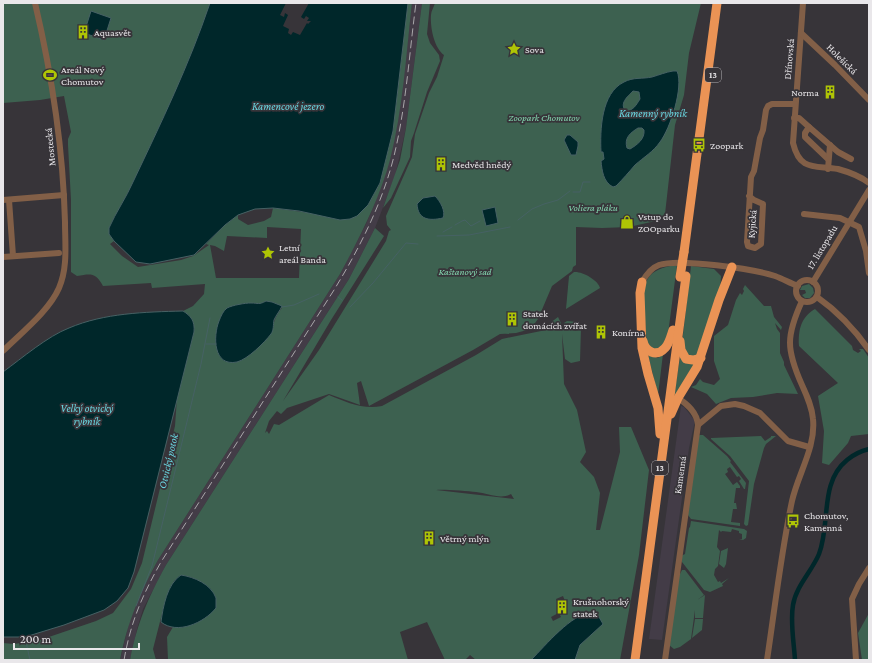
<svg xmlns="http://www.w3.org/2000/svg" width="872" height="663" viewBox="0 0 872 663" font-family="'Crimson Pro',serif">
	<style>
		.built { fill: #433c47 }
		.green { fill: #3d6150; fill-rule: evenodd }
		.water { fill: #00272a; stroke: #466164; fill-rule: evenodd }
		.pier { fill: #373439 }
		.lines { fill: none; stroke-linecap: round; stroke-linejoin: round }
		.stream { stroke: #466164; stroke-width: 1 }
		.canal { stroke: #00272a; stroke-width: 4.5 }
		.minor { stroke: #825f47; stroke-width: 6 }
		.highway { stroke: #ea9355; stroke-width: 9 }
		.rail { stroke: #a9a7aa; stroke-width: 1; stroke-dasharray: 8 4; stroke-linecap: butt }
		.highway-bridge { stroke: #ea9355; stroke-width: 9 }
		.labels { text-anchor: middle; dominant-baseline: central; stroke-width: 3.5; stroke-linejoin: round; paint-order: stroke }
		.shield { fill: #373439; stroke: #b4b1b5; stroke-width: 1 }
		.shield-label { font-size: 9px; font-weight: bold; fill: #e9e7ea }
		.poi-label { font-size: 10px; fill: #e9e7ea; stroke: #373439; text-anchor: start }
		.street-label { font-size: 10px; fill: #e9e7ea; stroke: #373439 }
		.park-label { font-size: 10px; font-style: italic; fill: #83d8b0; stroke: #373439 }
		.water-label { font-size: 11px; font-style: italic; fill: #69d6e0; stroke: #373439 }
	</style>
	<rect width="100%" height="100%" fill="#373439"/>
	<g class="built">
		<path d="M 412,3 L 422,3 L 406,128 L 395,176 L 375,228 L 349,279 L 166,565 L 143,609 L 137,629 L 130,660 L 120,660 L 128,627 L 134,606 L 158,560 L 340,274 L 366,224 L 374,205 L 390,158 L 401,96 Z"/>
		<path d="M 681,406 L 684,407 L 695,421 L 689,448 L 662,640 L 650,639 L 649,639 Z"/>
	</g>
	<g class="green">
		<path d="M 3,3 L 210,3 L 191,61 L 187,66 L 169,109 L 133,183 L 109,228 L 109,234 L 114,241 L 110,244 L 122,256 L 138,267 L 181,260 L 193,256 L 209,245 L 206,244 L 225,225 L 238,215 L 238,219 L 248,225 L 264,221 L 271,217 L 273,208 L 317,214 L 368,205 L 380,183 L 393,131 L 408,3 L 412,3 C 406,55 403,109 390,160 C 379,200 360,237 340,274 L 158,560 C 139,595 128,621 120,660 L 3,660 L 3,643 L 14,644 L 40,640 L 96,621 L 113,613 L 131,589 L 142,563 L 175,426 L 177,398 L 194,332 C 195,321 191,316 183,311 L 193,306 L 204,294 L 205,284 L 152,288 L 151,283 L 103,286 C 95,272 91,274 77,276 L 71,272 L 71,200 L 68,145 L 68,139 L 71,132 L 64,96 L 40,100 L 3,103 ZM 267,227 L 301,229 L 299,278 L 216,278 L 210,245 L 215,246 L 224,251 L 227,236 L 267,238 ZM 266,301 L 275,303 L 282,308 C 277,314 274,320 273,328 L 252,303 L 260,304 Z"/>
		<path d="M 422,3 L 430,3 L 427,34 L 430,43 L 439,55 L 440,61 L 427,92 L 414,133 L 411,141 L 410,157 L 391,198 L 383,208 L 400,160 L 406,128 Z"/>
		<path d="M 435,3 L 701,3 L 689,53 L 684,95 L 675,125 L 665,214 L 660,220 L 629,227 L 602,228 L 576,227 L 576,265 L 573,267 L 572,271 L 552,286 L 538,319 L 532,327 L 527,330 L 516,333 L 500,334 L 473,350 L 369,406 L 361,381 L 357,383 L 360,405 L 329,394 L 287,408 L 281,414 L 277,411 L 269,421 L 265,433 L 267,431 L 269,434 L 274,424 L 279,425 L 329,395 C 346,402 363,410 382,406 L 476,355 L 502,339 L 546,330 L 550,323 L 558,317 L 561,323 L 562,331 L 564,323 L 567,321 L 578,322 L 581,328 L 580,361 L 571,363 L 565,359 L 562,334 L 564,384 L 577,410 L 586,452 L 580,462 L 594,477 L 600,493 L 596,530 L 600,530 L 620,452 L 619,427 L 631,427 L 649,470 L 639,555 L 620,660 L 575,660 L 580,645 L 602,624 L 568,624 L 531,660 L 476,660 L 470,655 L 465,660 L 445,660 L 427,622 L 400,632 L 408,660 L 168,660 L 167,637 L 173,627 L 184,626 L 216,598 C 207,585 197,577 181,575 L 174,581 L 164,606 L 153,649 L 156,660 L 130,660 C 137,623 148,598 166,565 L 349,279 L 375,228 L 384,236 L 331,320 L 283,401 L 319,350 L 386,241 L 389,231 L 391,230 L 387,225 L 386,216 L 412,157 L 415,134 L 429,93 L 437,77 L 444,55 C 434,48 430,27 431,15 C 431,11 434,7 435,3 ZM 436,490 C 441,489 468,491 476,492 C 488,493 500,500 511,494 L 514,499 ZM 563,596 L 565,601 L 563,602 L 567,611 L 560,615 L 561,617 L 553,621 L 551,617 L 562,611 L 556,599 Z"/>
		<path d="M 677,265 L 668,334 L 665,344 L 658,350 L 647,346 C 646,334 645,321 644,309 C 642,280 647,269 677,265 Z"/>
		<path d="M 691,266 L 714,269 L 721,276 L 720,292 L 699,354 L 696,356 L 688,356 L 682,343 Z"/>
		<path d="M 574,272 C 582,271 598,280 600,288 L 566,309 L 569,276 Z"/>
		<path d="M 809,284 L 813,288 L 814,293 L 810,298 L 805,298 L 802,295 L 806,293 L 805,290 L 800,290 L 802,286 Z"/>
		<path d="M 745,285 L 764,306 L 771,306 L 774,317 L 782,327 L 781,330 L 775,323 L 777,329 L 780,333 L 780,353 L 784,362 L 784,365 L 798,394 L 777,393 L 753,397 L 731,398 L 716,404 L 707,394 L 691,387 L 696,385 L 700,379 L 703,382 L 714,385 L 720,379 L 714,361 L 714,336 L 728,325 L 736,300 L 740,293 L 742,295 L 744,291 L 743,289 Z"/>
		<path d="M 815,309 L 852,346 L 853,350 L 858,353 L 861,351 L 859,349 L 863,349 L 869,358 L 869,434 L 851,436 L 848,443 L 829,465 L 822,463 L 824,431 L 818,396 L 838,383 L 799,346 C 798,330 801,317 815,309 Z"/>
		<path d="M 663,354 L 658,395 L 648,355 L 658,358 Z"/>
		<path d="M 680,357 L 695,363 L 675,396 L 674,396 Z"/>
		<path d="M 700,435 L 703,435 L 727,456 L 731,461 L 730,462 L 746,483 L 745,489 L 744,489 L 739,481 L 741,479 L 739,476 L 737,477 L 730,467 L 727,469 L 728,472 L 725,474 L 733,485 L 737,482 L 740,486 L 740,488 L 736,488 L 734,503 L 736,503 L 737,509 L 733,509 L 731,522 L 740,523 L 740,526 L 691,519 L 688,515 L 687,516 L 698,436 Z"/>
		<path d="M 761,436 L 765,441 L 771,437 L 771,436 L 776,436 L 766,444 L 764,448 L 754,484 L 748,525 L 746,526 L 744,524 L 749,481 L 730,456 L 711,439 L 711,438 Z"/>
		<path d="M 691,521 L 744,529 L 747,531 L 746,538 L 743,540 L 739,539 L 742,539 L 742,534 L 739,533 L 739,531 L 732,529 L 731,532 L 722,531 L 721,532 L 719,530 L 717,547 L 720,551 L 718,566 L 715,569 L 714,575 L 718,582 L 720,581 L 721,583 L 729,578 L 722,584 L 723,586 L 710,592 L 704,590 L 682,562 L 681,556 L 685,554 L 689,528 L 690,527 Z"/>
		<path d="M 728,548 L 726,564 L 724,568 L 719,564 L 721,551 Z"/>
		<path d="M 682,570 L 685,570 L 704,595 L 697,600 L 705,595 L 703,618 L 695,618 L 695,610 L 691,639 L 680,647 L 674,649 L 669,645 L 679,576 Z"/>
		<path d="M 869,613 L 869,660 L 862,660 L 858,633 Z"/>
		<path d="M 695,619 L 703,619 L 702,630 L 692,638 Z"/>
	</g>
	<g class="water">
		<path d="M 210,3 L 408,3 L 393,131 L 380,183 L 368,205 L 357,216 L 350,219 L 340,220 L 299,211 L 273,208 L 255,209 L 238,215 L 225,225 L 194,255 L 150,264 L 136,262 L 114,241 L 109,234 L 109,228 C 116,212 126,198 133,182 C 161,123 189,65 210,3 Z"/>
		<path d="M 91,11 L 111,18 L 104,40 L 84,33 Z"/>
		<path d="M 673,71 L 677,71 C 684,87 670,129 660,142 C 653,152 644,157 635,165 C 629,172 623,179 616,186 L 613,187 C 603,182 602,170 601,161 L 604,159 L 603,152 L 601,152 C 600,130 601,93 624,82 C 633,77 643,79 652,77 C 659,75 666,72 673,71 ZM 633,91 L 639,92 L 640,99 C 636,105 634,110 626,111 C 619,104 627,97 633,91 ZM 638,128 L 642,128 L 644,130 C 645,139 637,145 630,149 L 627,148 C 624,138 630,133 638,128 Z"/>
		<path d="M 567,135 L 570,135 L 578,142 L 578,146 L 576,155 L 571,155 L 564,140 Z"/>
		<path d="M 435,196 C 440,201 446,211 443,218 C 429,221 418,220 417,204 L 423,198 Z"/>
		<path d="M 495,207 L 498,223 L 486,226 L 482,210 Z"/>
		<path d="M 266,301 L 272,302 L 282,306 C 280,311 276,315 274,320 C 273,325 274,330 271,334 C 264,343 248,359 237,362 C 213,367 213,336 219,321 C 221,316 223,311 227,308 C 233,305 245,303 251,303 C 258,303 259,305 266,301 Z"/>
		<path d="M 183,311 C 191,316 195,321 194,332 L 134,572 L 128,588 L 117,601 L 104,610 L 64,625 L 25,637 L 3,637 L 3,372 C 22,358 48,336 69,328 C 104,313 145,312 183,311 Z"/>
		<path d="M 181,575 C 194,577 211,584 216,598 C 216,601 216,605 216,608 C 204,623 177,635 161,622 C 163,607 167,584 181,575 Z"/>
		<path d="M 592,612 L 599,617 L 603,624 L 580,645 L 575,660 L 531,660 C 546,645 571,614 592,612 Z"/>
	</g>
	<path class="pier" d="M 286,3 L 298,3 L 301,4 L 302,3 L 309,3 L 301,17 L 304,19 L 306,16 L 309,18 L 307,21 L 311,21 L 308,24 L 307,23 L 300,35 L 293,32 L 291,35 L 288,33 L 289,29 L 283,26 L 288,15 L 285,13 L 284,17 L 280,15 Z"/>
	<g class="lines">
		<g class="stream">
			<path d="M 573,192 L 580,192 L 583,182 L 590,182"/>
			<path d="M 518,220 L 532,209 L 544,204 L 558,200 L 570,191"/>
			<path d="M 455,225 L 462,221 L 465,220 L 471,226 L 480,221"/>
			<path d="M 443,232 L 452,227"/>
			<path d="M 437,236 L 469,235 L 510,227"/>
			<path d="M 338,297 L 342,300"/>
			<path d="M 282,307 L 294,305 L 319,294"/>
			<path d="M 350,307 L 373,283 L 406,243 L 418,244"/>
			<path d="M 206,344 L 216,344"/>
			<path d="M 136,606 L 152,566 L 201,364 L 210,318"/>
			<path d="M 26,642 L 30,660"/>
		</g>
		<path class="canal" d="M 795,660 C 794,643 790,622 793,605 C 796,586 812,571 819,554 C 831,523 819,483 847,460 C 854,454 861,451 869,449"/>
		<g class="minor">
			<path d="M 803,3 L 793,143 C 800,172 815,165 838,169 C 849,172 860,176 869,183"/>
			<path d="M 801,33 L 835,65 L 869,100"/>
			<path d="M 794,118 L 799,118 L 809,127"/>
			<path d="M 828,159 L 805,137 L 805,133 L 809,127 L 838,152 L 851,159"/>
			<path d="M 828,169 L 830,145"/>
			<path d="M 749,196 L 754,200 L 763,204 L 761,244 L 755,248 L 748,246 L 747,242 L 751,177 L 754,171 L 760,138 L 763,130 L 766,110 L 768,106 L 772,104 L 795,104"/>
			<path d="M 3,200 L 64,195"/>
			<path d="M 9,200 L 13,256"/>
			<path d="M 804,214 L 840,218 L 859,227 L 866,251 L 869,273"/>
			<path d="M 3,257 L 59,253"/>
			<circle cx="807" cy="291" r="11"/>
			<path d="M 642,282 C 646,275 651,268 659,265 C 679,258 754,269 775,276 C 783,279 790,283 798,286"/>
			<path d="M 813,282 L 869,190"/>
			<path d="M 817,297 C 837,311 855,330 869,350"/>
			<path d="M 3,351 C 21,333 49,311 59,288 C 68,267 65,244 65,222 C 63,148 52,75 35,3"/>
			<path d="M 678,398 C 687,404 697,412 698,425"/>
			<path d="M 665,660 L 698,425 L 721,406 L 735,404 L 744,406 L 760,413 L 788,441 L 809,447"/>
			<path d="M 767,660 C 775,607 781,553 792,501 C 798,474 816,447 813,419 C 812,407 807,396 802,385 C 786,349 786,336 802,301"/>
			<path d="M 856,660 L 852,599 L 859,584 L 869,568"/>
		</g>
		<g class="highway">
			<path d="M 684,252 L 717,3"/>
			<path d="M 642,282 L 640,293 L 642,348 L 648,374 L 658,408 L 660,434"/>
			<path d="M 643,341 C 645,351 656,358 665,348 C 669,344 671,336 673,330"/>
			<path d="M 680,341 L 681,350 L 686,359 L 693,360 L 701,358"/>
			<path d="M 671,414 L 678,398 L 697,367 L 719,300 L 732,267"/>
			<path d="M 635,660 L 686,276"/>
		</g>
		<path class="rail" d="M 124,660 C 131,621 142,596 161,562 L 334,290 C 359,249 381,206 393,160 C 406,109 409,55 416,3"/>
		<path class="highway-bridge" d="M 680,277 L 684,252"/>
	</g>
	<defs>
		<g id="building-bare" transform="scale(1.08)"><path d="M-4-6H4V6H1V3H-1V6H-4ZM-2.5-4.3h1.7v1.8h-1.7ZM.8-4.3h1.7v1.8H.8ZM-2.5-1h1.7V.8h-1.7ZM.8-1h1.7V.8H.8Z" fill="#afc505" stroke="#373439" stroke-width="2.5" paint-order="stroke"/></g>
		<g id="sight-bare" transform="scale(1.08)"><path d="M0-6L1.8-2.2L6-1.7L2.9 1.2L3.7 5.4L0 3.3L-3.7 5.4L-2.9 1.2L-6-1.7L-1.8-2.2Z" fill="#afc505" stroke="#373439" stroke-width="2.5" paint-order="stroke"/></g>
		<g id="stadium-bare" transform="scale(1.08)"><path d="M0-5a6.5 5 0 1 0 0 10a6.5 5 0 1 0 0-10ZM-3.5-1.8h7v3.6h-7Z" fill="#afc505" stroke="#373439" stroke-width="2.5" paint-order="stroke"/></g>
		<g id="bus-bare" transform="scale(1.08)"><path d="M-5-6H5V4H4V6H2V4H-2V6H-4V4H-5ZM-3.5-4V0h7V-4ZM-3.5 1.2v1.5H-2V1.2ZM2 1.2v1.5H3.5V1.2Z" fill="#afc505" stroke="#373439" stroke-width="2.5" paint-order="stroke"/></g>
		<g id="shop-bare" transform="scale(1.08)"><path d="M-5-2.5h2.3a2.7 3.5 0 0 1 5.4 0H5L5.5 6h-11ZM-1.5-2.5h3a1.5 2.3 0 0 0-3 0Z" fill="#afc505" stroke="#373439" stroke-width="2.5" paint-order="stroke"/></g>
	</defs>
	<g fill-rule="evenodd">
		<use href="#building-bare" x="83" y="32"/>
		<use href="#sight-bare" x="514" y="49"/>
		<use href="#stadium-bare" x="50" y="75"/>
		<use href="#building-bare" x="830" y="92"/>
		<use href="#bus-bare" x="699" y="145"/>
		<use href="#building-bare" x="441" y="164"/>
		<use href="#shop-bare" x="627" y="222"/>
		<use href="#sight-bare" x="268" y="253"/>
		<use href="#building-bare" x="512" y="319"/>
		<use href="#building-bare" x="601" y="332"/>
		<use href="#bus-bare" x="793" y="521"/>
		<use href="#building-bare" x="429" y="538"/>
		<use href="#building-bare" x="562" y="607"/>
	</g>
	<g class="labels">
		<g class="shield">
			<rect x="705" y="68" width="16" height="14" rx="3"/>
			<rect x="652" y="461" width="16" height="14" rx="3"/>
		</g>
		<g class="shield-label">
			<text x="713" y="75">13</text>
			<text x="660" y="468">13</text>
		</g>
		<g class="poi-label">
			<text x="94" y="32">Aquasvět</text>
			<text x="525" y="49">Sova</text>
			<text x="61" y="69">Areál Nový<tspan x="61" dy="12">Chomutov</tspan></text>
			<text x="819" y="92" text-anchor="end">Norma</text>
			<text x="710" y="145">Zoopark</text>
			<text x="452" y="164">Medvěd hnědý</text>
			<text x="638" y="216">Vstup do<tspan x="638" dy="12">ZOOparku</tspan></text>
			<text x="279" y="247">Letní<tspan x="279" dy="12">areál Banda</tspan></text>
			<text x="523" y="313">Statek<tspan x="523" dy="12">domácích zvířat</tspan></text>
			<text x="612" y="332">Konírna</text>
			<text x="804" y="515">Chomutov,<tspan x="804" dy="12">Kamenná</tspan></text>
			<text x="440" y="538">Větrný mlýn</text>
			<text x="573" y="601">Krušnohorský<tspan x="573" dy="12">statek</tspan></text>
		</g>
		<g class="street-label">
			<text transform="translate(789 59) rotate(-85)">Dřínovská</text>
			<text transform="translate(842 59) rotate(45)">Holešická</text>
			<text transform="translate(50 147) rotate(-96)">Mostecká</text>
			<text transform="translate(752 224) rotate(-86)">Kyjická</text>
			<text transform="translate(822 247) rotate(-59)">17. listopadu</text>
			<text transform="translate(680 475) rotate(-82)">Kamenná</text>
		</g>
		<g class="park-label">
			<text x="544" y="117">Zoopark Chomutov</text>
			<text x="593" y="207">Voliera pláku</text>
			<text x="465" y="271">Kaštanový sad</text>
		</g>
		<g class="water-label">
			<text x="288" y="106">Kamencové jezero</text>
			<text x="653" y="113">Kamenný rybník</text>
			<text x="87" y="408">Velký otvický<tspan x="87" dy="13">rybník</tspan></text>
			<text transform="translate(168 461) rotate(-77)">Otvický potok</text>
		</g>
	</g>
	<rect width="872" height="663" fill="none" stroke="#e9e7ea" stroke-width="8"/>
	<path d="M14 643v6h125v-6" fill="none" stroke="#e9e7ea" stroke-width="2"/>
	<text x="20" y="643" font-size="12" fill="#e9e7ea" stroke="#373439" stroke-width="3" paint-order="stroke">200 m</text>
</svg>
